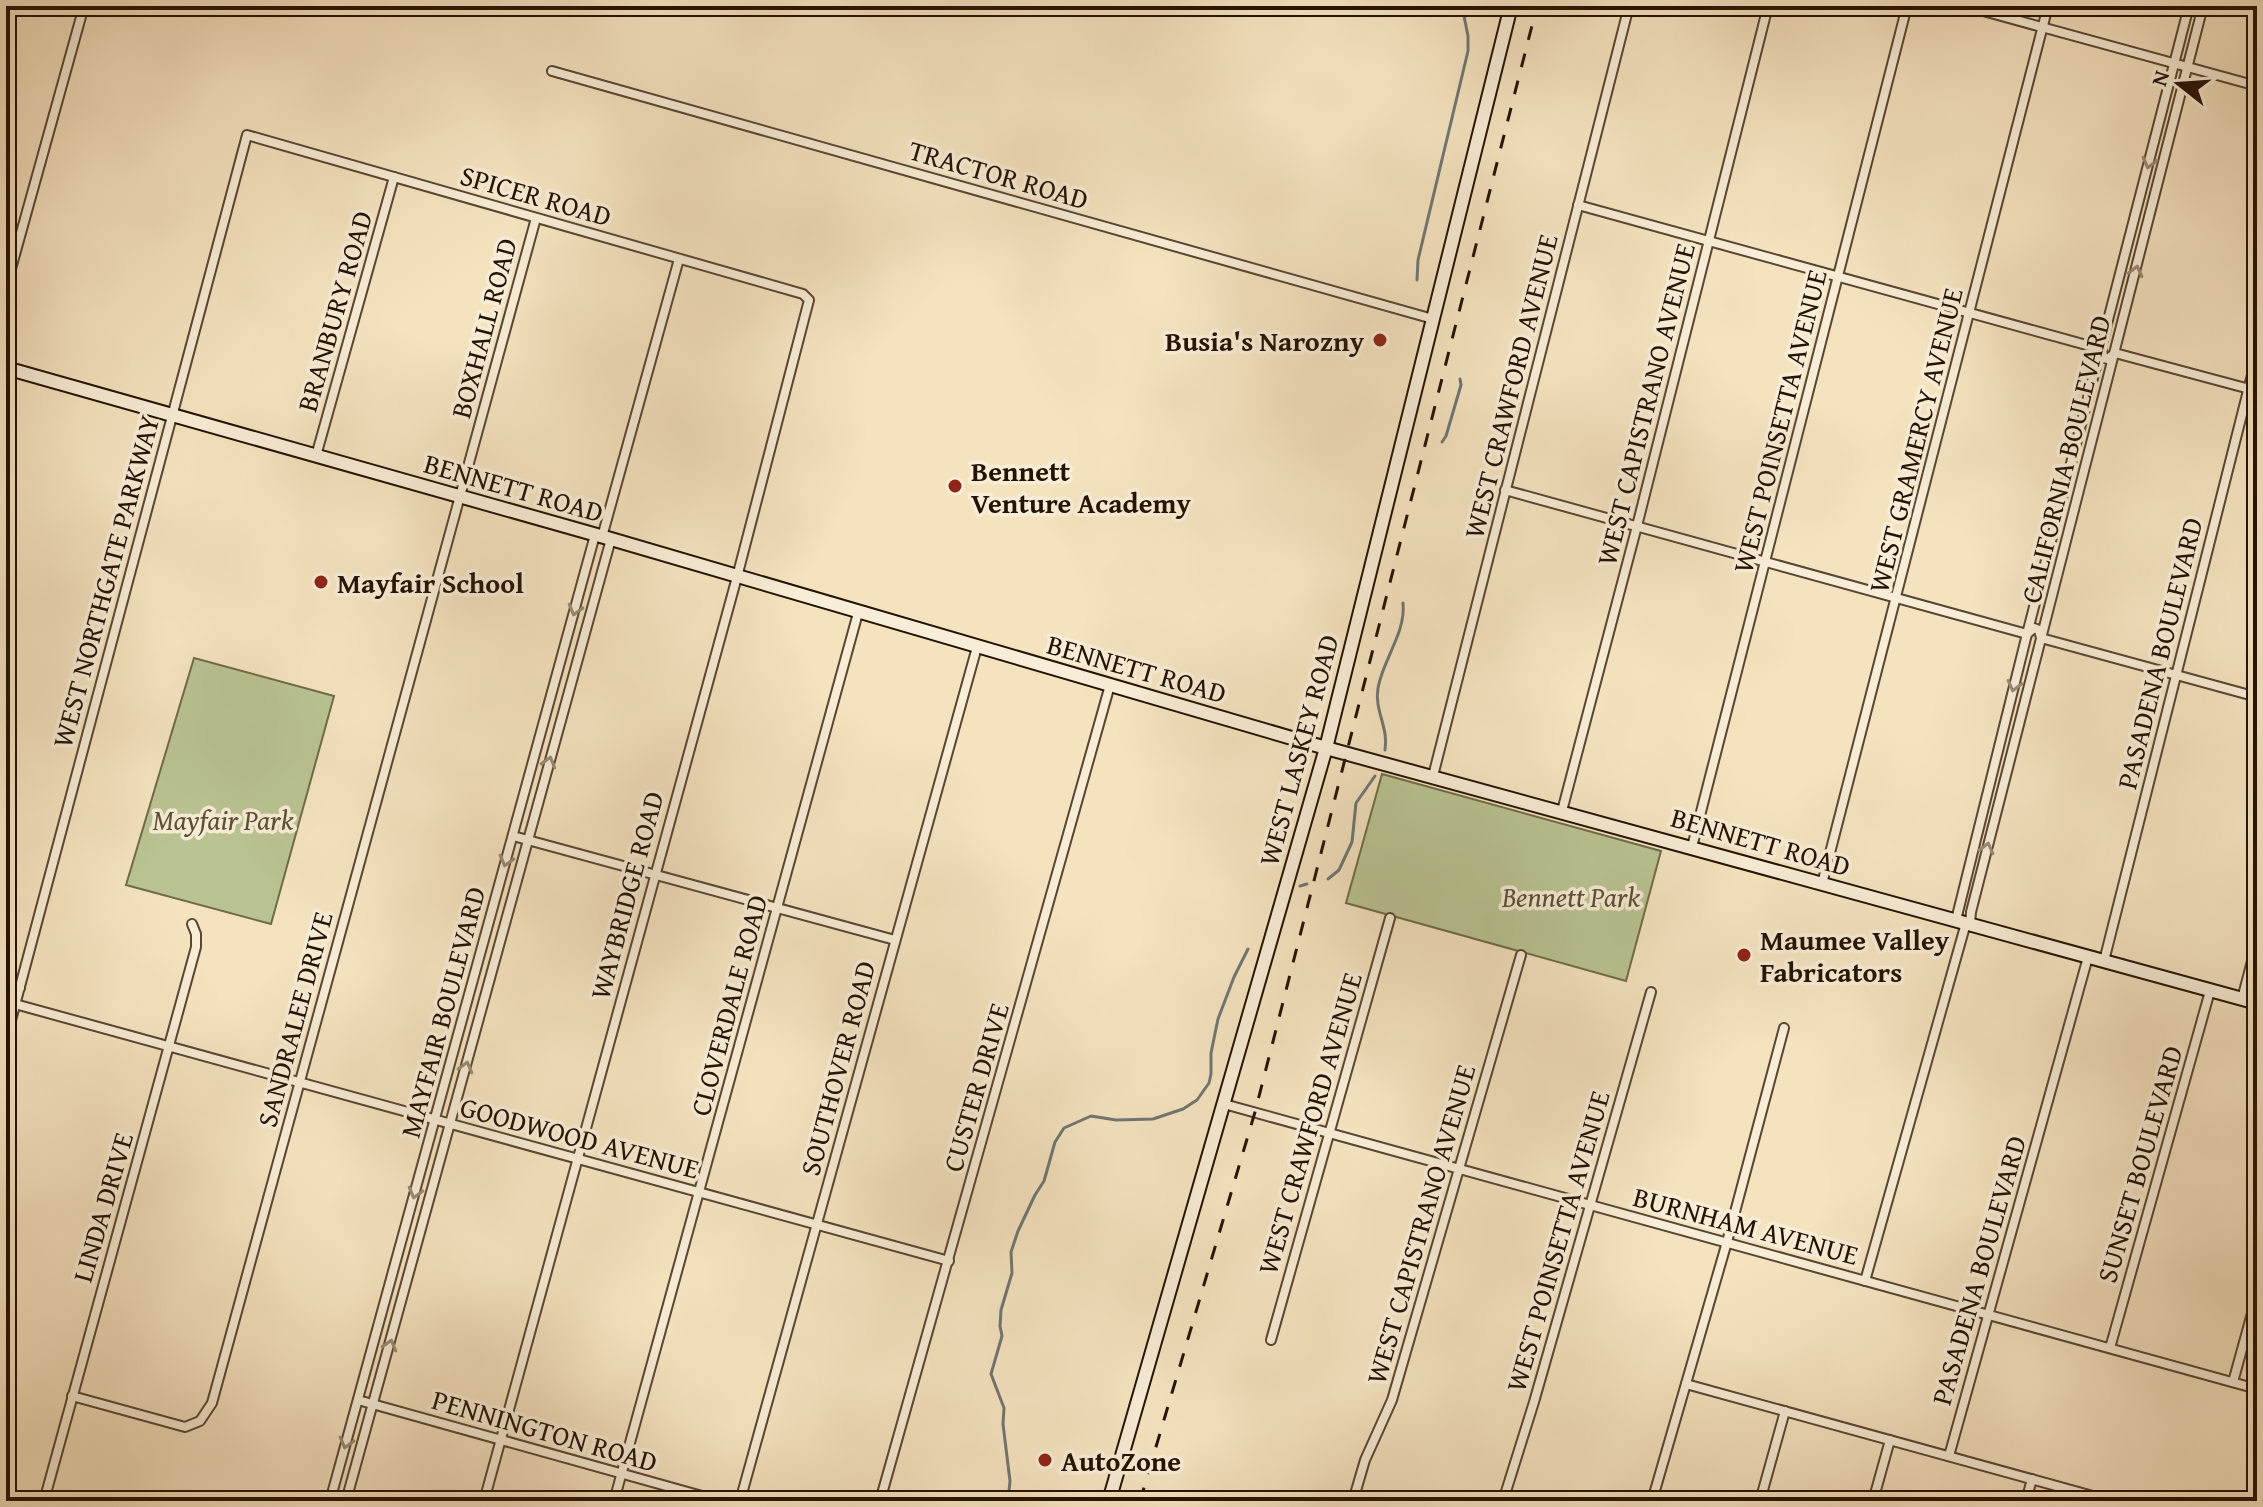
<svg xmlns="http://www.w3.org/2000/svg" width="2263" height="1507" viewBox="0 0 2263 1507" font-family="'Gentium Book Plus',serif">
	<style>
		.green { fill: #bac493; stroke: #6f6b4a; stroke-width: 2 }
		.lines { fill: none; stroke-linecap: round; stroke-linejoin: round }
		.stream { stroke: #707773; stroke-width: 3 }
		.street-casing { stroke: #584632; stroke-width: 12 }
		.secondary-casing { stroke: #241202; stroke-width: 16 }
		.street { stroke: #f8edd6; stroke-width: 8 }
		.secondary { stroke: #f8edd6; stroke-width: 12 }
		.rail { stroke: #241202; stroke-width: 3; stroke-dasharray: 14 14; stroke-linecap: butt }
		.oneway { stroke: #998a77 }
		.poi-dot { fill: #8f2418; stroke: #f8edd6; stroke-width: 3 }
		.labels { text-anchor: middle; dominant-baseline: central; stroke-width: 7; stroke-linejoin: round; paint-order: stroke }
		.street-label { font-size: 28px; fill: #241202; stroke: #f8edd6 }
		.poi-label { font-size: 28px; font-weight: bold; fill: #241202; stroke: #f8edd6; text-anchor: start }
		.park-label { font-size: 28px; font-style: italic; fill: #585035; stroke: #f8edd6 }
	</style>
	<rect width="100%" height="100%" fill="#f5e3c0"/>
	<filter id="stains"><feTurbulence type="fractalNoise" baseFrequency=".0025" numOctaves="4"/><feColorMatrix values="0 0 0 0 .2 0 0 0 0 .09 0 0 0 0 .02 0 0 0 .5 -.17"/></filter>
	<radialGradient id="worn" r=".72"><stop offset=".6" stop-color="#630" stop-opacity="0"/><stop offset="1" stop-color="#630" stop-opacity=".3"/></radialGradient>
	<g class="green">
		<path d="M 194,658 L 334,696 L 271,924 L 126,885 Z"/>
		<path d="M 1382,774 L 1661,851 L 1626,981 L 1346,903 Z"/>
	</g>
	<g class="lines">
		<g class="stream">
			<path d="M 1417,280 L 1418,260 L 1468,51 L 1468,36 L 1462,6"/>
			<path d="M 1442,442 L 1446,436 L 1461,385 L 1460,379"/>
			<path d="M 1385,750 C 1389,728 1374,710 1378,688 C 1383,659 1406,633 1403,603"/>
			<path d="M 1328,879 L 1339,870 L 1352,842 L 1356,803 L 1375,776"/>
			<path d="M 1300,886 L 1307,884"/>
			<path d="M 1008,1501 L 1010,1481 L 1003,1424 L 1004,1408 L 991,1374 L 1002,1336 L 1000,1326 L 1001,1310 L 1012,1273 L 1011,1252 L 1018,1231 L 1035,1195 L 1044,1181 L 1055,1142 L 1064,1128 L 1091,1116 L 1116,1120 L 1153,1119 L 1183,1109 L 1197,1100 L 1209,1083 L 1211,1074 L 1211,1053 L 1218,1019 L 1234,977 L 1248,949"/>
		</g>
		<g class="street-casing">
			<g id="street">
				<path d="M 1965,6 L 2257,86"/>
				<path d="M 552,71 L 1433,319"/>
				<path d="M 1578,205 L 2101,349 L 2104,358 L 2108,359 L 2115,353 L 2257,391"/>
				<path d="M 6,287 L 84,6"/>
				<path d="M 316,456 L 394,177"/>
				<path d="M 1505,490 L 2027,634 L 2034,628 L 2039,630 L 2041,638 L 2257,697"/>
				<path d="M 602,537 L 679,259"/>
				<path d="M 1433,776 L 1629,6"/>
				<path d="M 1562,811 L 1637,526 L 1768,6"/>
				<path d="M 513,836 L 895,940"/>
				<path d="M 1692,847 L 1907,6"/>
				<path d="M 1822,884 L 2048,6"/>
				<path d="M 1956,920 L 2027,634 L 2189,6"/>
				<path d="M 1970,924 L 1971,912 L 2203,6"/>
				<path d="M 2104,961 L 2257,355"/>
				<path d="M 6,984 L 20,988"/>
				<path d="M 2242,999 L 2257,942"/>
				<path d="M 15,1004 L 949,1261"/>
				<path d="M 6,1039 L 247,135 L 803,294 L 809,300 L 737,577 L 484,1501"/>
				<path d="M 1224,1104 L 2257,1389"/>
				<path d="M 1865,1281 L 1966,923"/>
				<path d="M 1271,1340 L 1390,918"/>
				<path d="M 2110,1348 L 2210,991"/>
				<path d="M 2233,1382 L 2257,1295"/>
				<path d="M 1686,1384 L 2111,1501"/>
				<path d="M 72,1396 L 185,1427 L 200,1421 L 212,1403 L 536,218"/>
				<path d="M 358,1400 L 720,1501"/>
				<path d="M 1949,1456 L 2088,957"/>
				<path d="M 44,1501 L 196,947 L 196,934 L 192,924"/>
				<path d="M 330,1501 L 595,535"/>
				<path d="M 346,1501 L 611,539"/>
				<path d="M 614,1501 L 858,613"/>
				<path d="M 740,1501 L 977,647"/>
				<path d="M 880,1501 L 1110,685"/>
				<path d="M 1353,1501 L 1365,1460 L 1392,1400 L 1521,955"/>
				<path d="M 1503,1501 L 1534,1402 L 1651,992"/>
				<path d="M 1652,1501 L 1727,1242 L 1784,1028"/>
				<path d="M 1760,1501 L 1785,1411"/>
				<path d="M 1873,1501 L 1890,1440"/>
				<path d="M 2026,1501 L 2032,1479"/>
			</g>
		</g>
		<g class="secondary-casing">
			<g id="secondary">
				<path d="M 6,368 L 611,539 L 1326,748 L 2257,1003"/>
				<path d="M 1109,1501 L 1326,748 L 1511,6"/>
			</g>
		</g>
		<use href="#street" class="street"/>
		<use href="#secondary" class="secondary"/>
		<path class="rail" d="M 1140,1501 L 1255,1112 L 1537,6"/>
	</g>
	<defs><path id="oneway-chevron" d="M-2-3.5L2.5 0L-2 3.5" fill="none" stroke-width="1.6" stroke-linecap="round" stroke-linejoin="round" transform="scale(2)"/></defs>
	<g class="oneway">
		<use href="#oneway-chevron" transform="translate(2149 163) rotate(104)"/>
		<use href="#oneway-chevron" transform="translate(2136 271) rotate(-76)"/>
		<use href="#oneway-chevron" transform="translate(575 610) rotate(105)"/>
		<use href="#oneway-chevron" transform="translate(2014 686) rotate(104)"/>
		<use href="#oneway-chevron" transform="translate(549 762) rotate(-74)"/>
		<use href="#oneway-chevron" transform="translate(1987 848) rotate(-76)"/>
		<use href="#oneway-chevron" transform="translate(506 861) rotate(105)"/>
		<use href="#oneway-chevron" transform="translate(466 1067) rotate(-75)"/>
		<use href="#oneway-chevron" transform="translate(415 1193) rotate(105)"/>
		<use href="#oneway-chevron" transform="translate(390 1345) rotate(-74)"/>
		<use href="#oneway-chevron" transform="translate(346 1443) rotate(105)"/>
	</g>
	<g class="poi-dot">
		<circle cx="1380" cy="340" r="8"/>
		<circle cx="955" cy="486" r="8"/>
		<circle cx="321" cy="582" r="8"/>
		<circle cx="1744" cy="955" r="8"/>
		<circle cx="1045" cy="1460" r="8"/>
	</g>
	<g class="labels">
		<g class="street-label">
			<text transform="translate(999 174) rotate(16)">TRACTOR ROAD</text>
			<text transform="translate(536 195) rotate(16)">SPICER ROAD</text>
			<text transform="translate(334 311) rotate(-74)">BRANBURY ROAD</text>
			<text transform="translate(483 328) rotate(-75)">BOXHALL ROAD</text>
			<text transform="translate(1510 386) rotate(-76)">WEST CRAWFORD AVENUE</text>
			<text transform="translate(1645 404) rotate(-76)">WEST CAPISTRANO AVENUE</text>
			<text transform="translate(1779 421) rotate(-76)">WEST POINSETTA AVENUE</text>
			<text transform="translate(1915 440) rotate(-76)">WEST GRAMERCY AVENUE</text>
			<text transform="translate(2065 459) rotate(-76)">CALIFORNIA BOULEVARD</text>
			<text transform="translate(514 487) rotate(16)">BENNETT ROAD</text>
			<text transform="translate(105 581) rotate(-75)">WEST NORTHGATE PARKWAY</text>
			<text transform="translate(2159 653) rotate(-76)">PASADENA BOULEVARD</text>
			<text transform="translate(1137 668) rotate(16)">BENNETT ROAD</text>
			<text transform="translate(1298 750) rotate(-75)">WEST LASKEY ROAD</text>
			<text transform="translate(1761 841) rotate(16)">BENNETT ROAD</text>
			<text transform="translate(626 895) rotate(-75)">WAYBRIDGE ROAD</text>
			<text transform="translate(728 1005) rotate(-75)">CLOVERDALE ROAD</text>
			<text transform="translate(442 1012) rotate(-75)">MAYFAIR BOULEVARD</text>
			<text transform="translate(294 1019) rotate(-75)">SANDRALEE DRIVE</text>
			<text transform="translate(837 1068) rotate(-75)">SOUTHOVER ROAD</text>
			<text transform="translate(975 1087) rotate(-74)">CUSTER DRIVE</text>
			<text transform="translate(1309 1123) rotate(-74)">WEST CRAWFORD AVENUE</text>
			<text transform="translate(580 1137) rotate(15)">GOODWOOD AVENUE</text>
			<text transform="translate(2139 1164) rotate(-74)">SUNSET BOULEVARD</text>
			<text transform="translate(102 1207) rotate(-74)">LINDA DRIVE</text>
			<text transform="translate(1420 1224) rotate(-74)">WEST CAPISTRANO AVENUE</text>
			<text transform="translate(1746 1225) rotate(15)">BURNHAM AVENUE</text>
			<text transform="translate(1557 1241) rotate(-74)">WEST POINSETTA AVENUE</text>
			<text transform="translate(1978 1270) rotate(-74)">PASADENA BOULEVARD</text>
			<text transform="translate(545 1430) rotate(16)">PENNINGTON ROAD</text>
		</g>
		<g class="poi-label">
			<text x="1364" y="340" text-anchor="end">Busia's Narozny</text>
			<text x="971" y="470">Bennett<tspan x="971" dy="32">Venture Academy</tspan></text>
			<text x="337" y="582">Mayfair School</text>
			<text x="1760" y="939">Maumee Valley<tspan x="1760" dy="32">Fabricators</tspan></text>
			<text x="1061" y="1460">AutoZone</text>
		</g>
		<g class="park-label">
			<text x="223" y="819">Mayfair Park</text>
			<text x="1571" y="896">Bennett Park</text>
		</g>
	</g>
	<rect width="2263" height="1507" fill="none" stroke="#f5e3c0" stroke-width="32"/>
	<rect x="8" y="8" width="2247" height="1491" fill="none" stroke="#241202" stroke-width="4"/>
	<rect x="16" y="16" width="2231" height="1475" fill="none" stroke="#241202" stroke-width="2"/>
	<g transform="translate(2179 84) rotate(287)" stroke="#f8edd6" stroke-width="6" paint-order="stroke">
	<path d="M0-6L14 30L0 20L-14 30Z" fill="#241202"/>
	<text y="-12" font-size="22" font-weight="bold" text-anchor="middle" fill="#241202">N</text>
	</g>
	<rect width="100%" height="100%" filter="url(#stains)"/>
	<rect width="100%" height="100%" fill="url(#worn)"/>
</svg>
